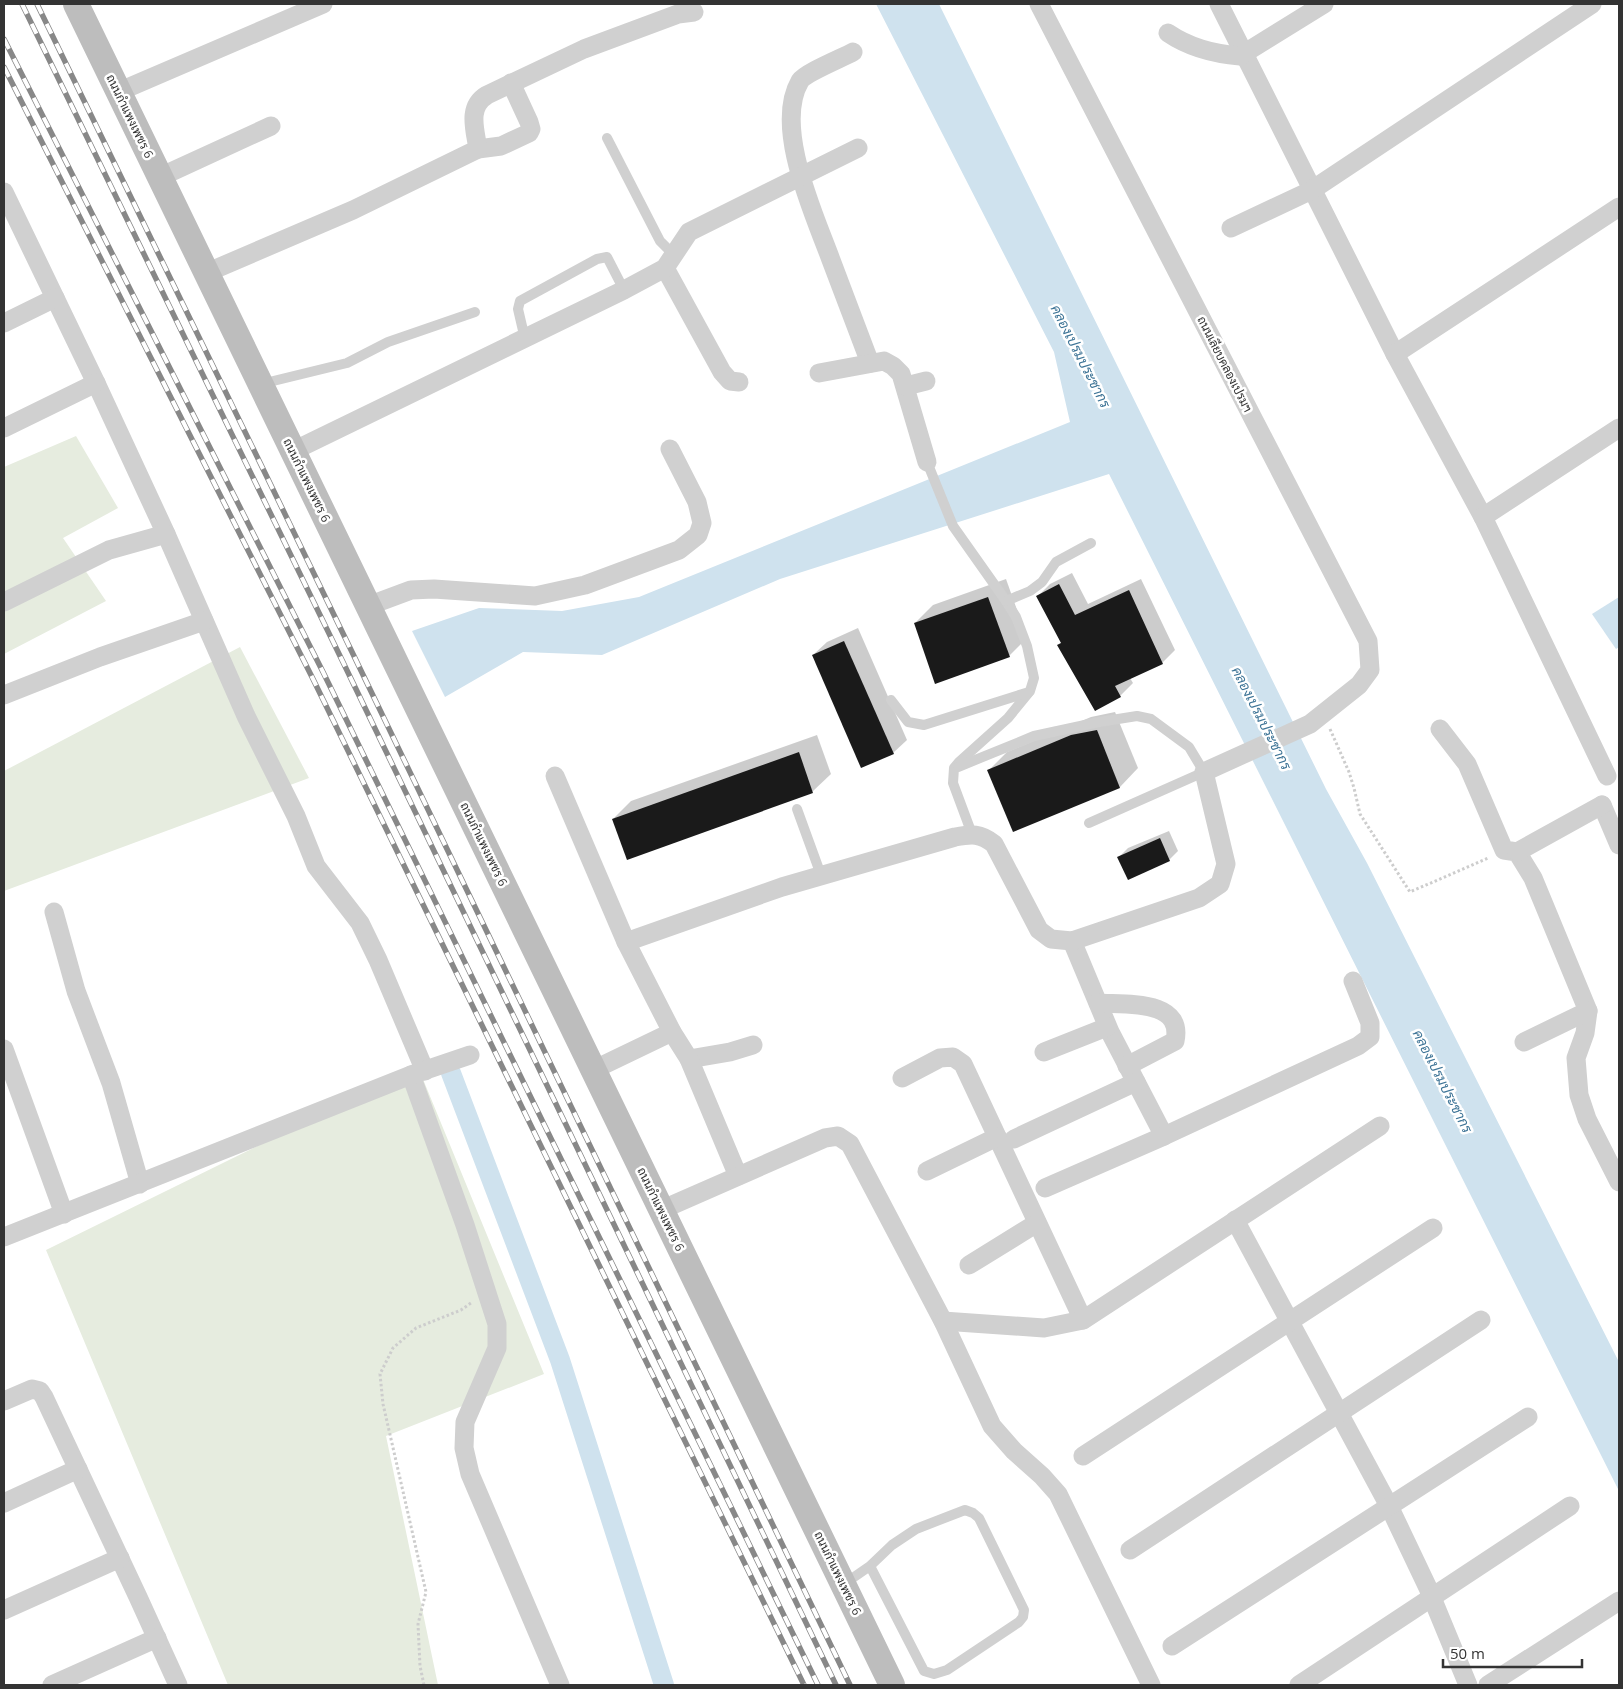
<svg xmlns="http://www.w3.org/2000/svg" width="1623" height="1689" viewBox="0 0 1623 1689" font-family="'Open Sans',Sarabun,sans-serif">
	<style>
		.green { fill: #e6ecdf }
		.water { fill: #cfe2ee }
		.shadow { fill: #0003 }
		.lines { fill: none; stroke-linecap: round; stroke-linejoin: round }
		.canal { stroke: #cfe2ee; stroke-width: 20 }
		.building { fill: #1a1a1a }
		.path { stroke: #cdcdcd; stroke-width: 3; stroke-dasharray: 2.5 2.5; stroke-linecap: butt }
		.lane { stroke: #d0d0d0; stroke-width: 10 }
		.street { stroke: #d0d0d0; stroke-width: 19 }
		.secondary { stroke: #bdbdbd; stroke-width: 26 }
		.rail-casing { stroke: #888; stroke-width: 5.5 }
		.rail { stroke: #fff; stroke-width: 4; stroke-dasharray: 11; stroke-linecap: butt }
		.labels { text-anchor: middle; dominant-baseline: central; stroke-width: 5; stroke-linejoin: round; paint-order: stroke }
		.street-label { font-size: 12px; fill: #333; stroke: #fff }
		.water-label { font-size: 14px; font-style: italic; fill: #3f7597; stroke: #fff }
	</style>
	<rect width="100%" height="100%" fill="#fff"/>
	<g class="green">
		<path d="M 76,436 L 118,508 L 63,538 L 106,601 L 4,654 L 4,467 Z"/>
		<path d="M 240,647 L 309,778 L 4,891 L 4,771 Z"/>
		<path d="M 418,1067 L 544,1374 L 386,1436 L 438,1685 L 228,1685 L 46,1250 Z"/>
	</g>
	<g class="water">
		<path d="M 876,4 L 939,4 L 1326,789 L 1367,863 L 1619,1362 L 1619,1491 L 1109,474 L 780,579 L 602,655 L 523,652 L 445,697 L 412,631 L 479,608 L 562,611 L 639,597 L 1070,422 L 1054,352 Z"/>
		<path d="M 1619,597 L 1619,647 L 1616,649 L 1592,614 Z"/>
	</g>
	<g class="shadow">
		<path d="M 1072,573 L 1088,604 L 1141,579 L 1175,650 L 1162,663 L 1130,678 L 1133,683 L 1120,696 L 1096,709 L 1059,645 L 1062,642 L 1038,596 L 1050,584 Z"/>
		<path d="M 1006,579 L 1027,638 L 1009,656 L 915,623 L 933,605 Z"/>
		<path d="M 858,628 L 907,740 L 893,753 L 813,655 L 827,642 Z"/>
		<path d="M 1115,712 L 1138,768 L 1120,787 L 1014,830 L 989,770 L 1007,752 L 1091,717 Z"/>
		<path d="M 817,735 L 831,774 L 812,792 L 613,819 L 631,801 Z"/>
		<path d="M 1169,831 L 1178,851 L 1169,860 L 1119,857 L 1128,848 Z"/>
	</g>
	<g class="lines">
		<path class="canal" d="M 451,1073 L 560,1360 L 664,1685"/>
	</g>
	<g class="building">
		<path d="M 1059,584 L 1075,615 L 1129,590 L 1163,664 L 1115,686 L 1121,697 L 1095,711 L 1057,645 L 1061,643 L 1036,596 Z"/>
		<path d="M 988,597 L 1010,657 L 935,684 L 914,623 Z"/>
		<path d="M 844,641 L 894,754 L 861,768 L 812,655 Z"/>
		<path d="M 1097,730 L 1120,788 L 1013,832 L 987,770 L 1071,735 Z"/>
		<path d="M 799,752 L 813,793 L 627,860 L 612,819 Z"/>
		<path d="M 1160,838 L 1170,861 L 1128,880 L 1117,857 Z"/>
	</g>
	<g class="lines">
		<g class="path">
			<path d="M 1330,729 L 1349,772 L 1354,788 L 1360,814 L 1410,892 L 1488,858"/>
			<path d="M 424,1685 L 420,1666 L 418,1624 L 426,1592 L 383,1404 L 380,1374 L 393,1348 L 416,1328 L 461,1310 L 471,1303"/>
		</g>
		<g class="lane">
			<path d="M 607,138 L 660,241 L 674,255"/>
			<path d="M 525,339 L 518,309 L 520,301 L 597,259 L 607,257 L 624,290"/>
			<path d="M 261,384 L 347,363 L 388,342 L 475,312"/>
			<path d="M 927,462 L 953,526 L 1006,601 L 1016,617 L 1027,646 L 1034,678 L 1030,691 L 1008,718 L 959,762 L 954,768 L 953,783 L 972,834"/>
			<path d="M 1006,601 L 1030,591 L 1042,582 L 1056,562 L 1091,543"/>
			<path d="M 891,700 L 908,722 L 924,725 L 1029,692"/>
			<path d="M 958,767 L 1034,736 L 1099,722 L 1137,716 L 1151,719 L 1189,747 L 1204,772 L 1089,823"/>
			<path d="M 797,809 L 821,875"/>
			<path d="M 844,1584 L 870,1566 L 892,1545 L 916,1529 L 965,1510 L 973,1513 L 979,1518 L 1024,1610 L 1023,1617 L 1019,1622 L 947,1670 L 934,1674 L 924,1671 L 870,1566"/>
		</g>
		<g class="street">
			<path d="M 1219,4 L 1395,354 L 1483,517 L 1607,776"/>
			<path d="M 1168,33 C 1190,48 1214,54 1240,56 L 1324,4"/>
			<path d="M 853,52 C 842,58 805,73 800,81 C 773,127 815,216 831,260 C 844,294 857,329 870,363"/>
			<path d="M 118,92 L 323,4"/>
			<path d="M 478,149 L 501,146 L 529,133 L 531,129 L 529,122 L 511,83"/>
			<path d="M 160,177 L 271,126"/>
			<path d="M 4,192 L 96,383 L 166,534"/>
			<path d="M 1231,228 L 1312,190 L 1592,4"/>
			<path d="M 665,268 L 722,372 L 730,381 L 739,382"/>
			<path d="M 206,273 L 353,210 L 478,149 C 475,129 467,107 487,95 L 584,49 L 678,14 L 694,12"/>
			<path d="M 4,323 L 55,298"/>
			<path d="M 1395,354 L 1619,207"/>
			<path d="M 819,373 L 884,361 L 893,366 L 901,374 L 927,462"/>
			<path d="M 906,386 L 926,381"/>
			<path d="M 4,428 L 96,383"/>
			<path d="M 293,451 L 624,290 L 665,268 L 689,232 L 858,148"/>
			<path d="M 1483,517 L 1619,428"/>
			<path d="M 4,602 L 109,550 L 166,534 L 246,716 L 296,816 L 316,866 L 360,923 L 378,960 L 425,1071"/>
			<path d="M 368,606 L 411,590 L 434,589 L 535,596 L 585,585 L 679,550 L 698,535 L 702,523 L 697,502 L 670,449"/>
			<path d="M 4,695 L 100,657 L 204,621"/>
			<path d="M 1440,729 L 1467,764 L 1504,850 L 1517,852 L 1533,878 L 1588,1011 L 1585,1033 L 1576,1058 L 1579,1095 L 1587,1119 L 1619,1182"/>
			<path d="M 555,776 L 626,942"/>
			<path d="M 1602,805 L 1619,845"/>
			<path d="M 1517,852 L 1602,805"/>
			<path d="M 54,912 L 76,991 L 111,1083 L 140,1184"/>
			<path d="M 1072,941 L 1110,1032 L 1164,1136"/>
			<path d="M 1098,1003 C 1125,1005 1184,999 1175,1041 L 1127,1066"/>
			<path d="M 1524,1042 L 1588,1011"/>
			<path d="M 4,1049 L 64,1214"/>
			<path d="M 1044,1052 L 1107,1027"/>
			<path d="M 689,1059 L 730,1052 L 753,1045"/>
			<path d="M 593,1070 L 672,1032"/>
			<path d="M 411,1075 L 465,1225 L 497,1324 L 497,1348 L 465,1422 L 464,1448 L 470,1474 L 560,1685"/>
			<path d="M 902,1078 L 940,1058 L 953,1057 L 963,1064 L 1083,1320"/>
			<path d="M 1014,1139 L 1136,1082"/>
			<path d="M 927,1171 L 997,1137"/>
			<path d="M 738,1176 L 689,1059 L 672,1032 L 626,942 L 782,887 L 955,837 C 972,834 980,833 994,844 L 1039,930 L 1051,939 L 1072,941 L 1199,898 L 1220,884 L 1226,864 L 1204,772 L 1310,724 L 1359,685 L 1370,670 L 1368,641 L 1039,4"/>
			<path d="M 1045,1188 L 1164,1136 L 1358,1046 L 1370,1037 L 1370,1023 L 1353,981"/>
			<path d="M 661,1210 L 825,1138 L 838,1136 L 850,1144 L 943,1321 L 992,1426 L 1014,1451 L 1042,1476 L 1058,1494 L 1151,1685"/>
			<path d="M 1235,1220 L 1389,1506 L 1428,1588 L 1468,1685"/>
			<path d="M 4,1237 L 411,1075 L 470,1055"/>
			<path d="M 969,1265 L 1037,1223"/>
			<path d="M 943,1321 L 1044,1328 L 1083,1320 L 1380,1126"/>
			<path d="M 4,1401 L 32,1389 L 40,1391 L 44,1397 L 138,1597 L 178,1685"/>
			<path d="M 1083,1456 L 1433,1228"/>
			<path d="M 4,1503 L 78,1469"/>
			<path d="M 1130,1550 L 1481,1320"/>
			<path d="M 4,1610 L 120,1558"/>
			<path d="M 1172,1646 L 1528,1417"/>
			<path d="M 52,1685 L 157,1638"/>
			<path d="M 1299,1685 L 1570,1506"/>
			<path d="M 1488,1685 L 1619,1601"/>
		</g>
		<path class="secondary" d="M 76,4 L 892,1685"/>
		<g class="rail-casing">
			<g id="rail">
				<path d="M 22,4 L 341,658 L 836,1685"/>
				<path d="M 37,4 L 353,654 L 850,1685"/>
				<path d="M 4,39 L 323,672 L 818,1685"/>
				<path d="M 4,67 L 312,677 L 804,1685"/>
			</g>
		</g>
		<use href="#rail" class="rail"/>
	</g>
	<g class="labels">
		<g class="street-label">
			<text transform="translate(130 116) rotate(64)">ถนนกำแพงเพชร 6</text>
			<text transform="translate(1225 364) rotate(63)">ถนนเลียบคลองเปรมฯ</text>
			<text transform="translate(307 480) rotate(64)">ถนนกำแพงเพชร 6</text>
			<text transform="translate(484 844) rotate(64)">ถนนกำแพงเพชร 6</text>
			<text transform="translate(661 1209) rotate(64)">ถนนกำแพงเพชร 6</text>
			<text transform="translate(838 1573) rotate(64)">ถนนกำแพงเพชร 6</text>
		</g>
		<g class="water-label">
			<text transform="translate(1081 356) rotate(63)">คลองเปรมประชากร</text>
			<text transform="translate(1262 718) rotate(63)">คลองเปรมประชากร</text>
			<text transform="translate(1443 1081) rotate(63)">คลองเปรมประชากร</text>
		</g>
	</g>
	<rect width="1623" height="1689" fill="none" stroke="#333333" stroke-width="10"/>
	<path d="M1443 1659v8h139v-8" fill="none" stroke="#333333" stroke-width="2.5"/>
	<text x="1450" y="1659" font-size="15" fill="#333333" stroke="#ffffff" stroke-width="4" paint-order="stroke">50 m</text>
</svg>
